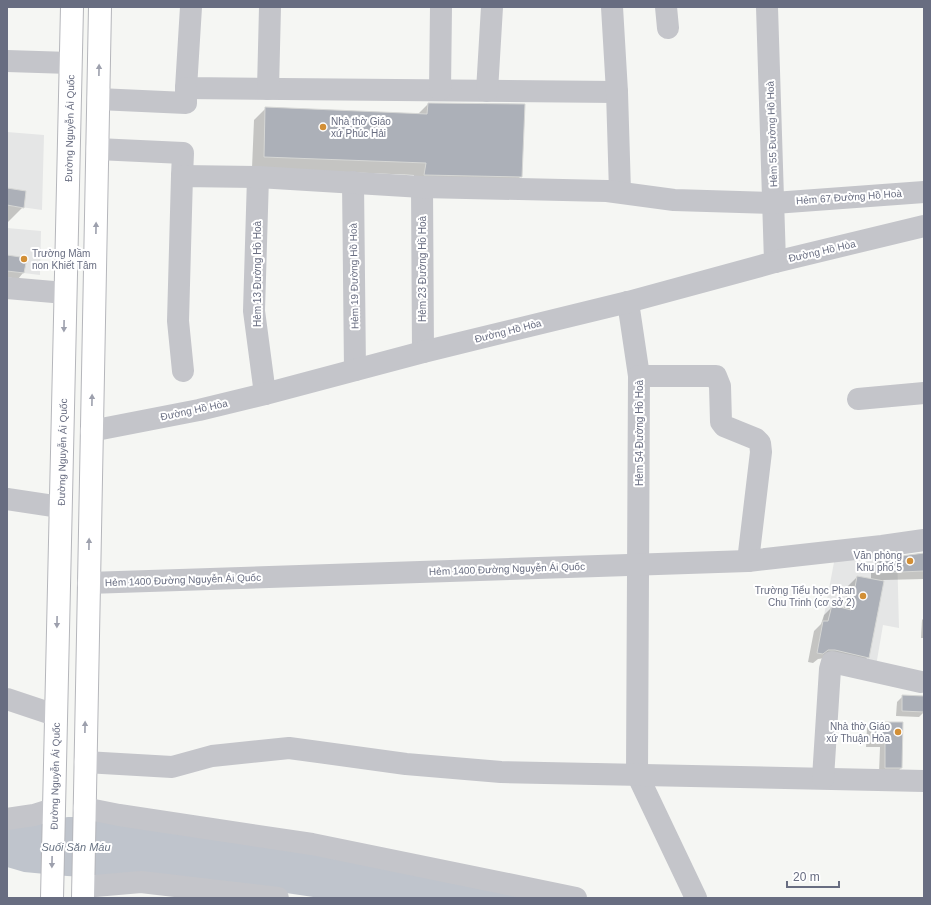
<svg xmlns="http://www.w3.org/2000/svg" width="931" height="905" viewBox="0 0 931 905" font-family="Arial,sans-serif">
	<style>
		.built { fill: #e5e6e6 }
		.water { fill: #bfc4cc }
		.shadow { fill: #0003 }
		.building { fill: #acb0b8; stroke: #d6d7d5 }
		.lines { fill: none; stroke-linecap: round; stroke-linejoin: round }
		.major-casing { stroke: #b5b6bb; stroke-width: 24 }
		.minor { stroke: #c4c5ca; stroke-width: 22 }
		.major { stroke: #fff; stroke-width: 22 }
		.oneway { fill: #9da0ad }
		.poi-dot { fill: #d28f36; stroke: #fff; stroke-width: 1.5 }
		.labels { text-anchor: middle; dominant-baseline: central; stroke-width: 4; stroke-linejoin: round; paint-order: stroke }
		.poi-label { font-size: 10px; fill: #686d81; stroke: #fff; text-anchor: end }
		.street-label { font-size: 10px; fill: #686d81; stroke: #fff }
		.water-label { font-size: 11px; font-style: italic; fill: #697484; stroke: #fff }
	</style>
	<rect width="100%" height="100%" fill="#f5f6f3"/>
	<g class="built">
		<path d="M 7,132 L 44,135 L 42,210 L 7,205 Z"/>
		<path d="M 7,228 L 41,231 L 40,275 L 7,271 Z"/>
		<path d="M 897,550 L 899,628 L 883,625 L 876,666 L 817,653 L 835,557 Z"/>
	</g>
	<path class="water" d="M 68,817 L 83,817 L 286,846 L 544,898 L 320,898 L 233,885 L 67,876 L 24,872 L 7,867 L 7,825 Z"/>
	<g class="shadow">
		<path d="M 428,104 L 521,176 L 509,188 L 413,186 L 414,175 L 252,168 L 254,120 L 266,108 L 418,114 Z"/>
		<path d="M 7,189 L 23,207 L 8,222 L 7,221 Z"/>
		<path d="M 7,256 L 23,273 L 18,279 L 7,277 Z"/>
		<path d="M 924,554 L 924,579 L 883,580 L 868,657 L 859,666 L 825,658 L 818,659 L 813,663 L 808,662 L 814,631 L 821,624 L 824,615 L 833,606 L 844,609 L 848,586 L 857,577 L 871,579 L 871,568 L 879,560 Z"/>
		<path d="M 924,618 L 924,638 L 921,638 L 922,620 Z"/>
		<path d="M 903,696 L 924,697 L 924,712 L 919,717 L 896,716 L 897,702 Z"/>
		<path d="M 872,723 L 902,723 L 901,768 L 895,774 L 879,773 L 880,747 L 866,747 L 867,728 Z"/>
	</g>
	<g class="building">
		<path d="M 428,103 L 525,104 L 522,177 L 424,175 L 426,163 L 264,157 L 265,107 L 427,114 Z"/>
		<path d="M 7,188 L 26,191 L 24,208 L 7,205 Z"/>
		<path d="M 7,255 L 27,258 L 24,273 L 7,271 Z"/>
		<path d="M 924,553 L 924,571 L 878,573 L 879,559 Z"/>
		<path d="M 857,576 L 884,581 L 869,658 L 835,650 L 828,650 L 823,654 L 817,653 L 823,621 L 828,621 L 832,605 L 851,610 Z"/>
		<path d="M 902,695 L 924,696 L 924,712 L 902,711 Z"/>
		<path d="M 872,722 L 903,722 L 902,768 L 885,768 L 885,741 L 872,741 Z"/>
	</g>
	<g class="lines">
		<g class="major-casing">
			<g id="major">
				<path id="s1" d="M 52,898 L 72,7"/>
				<path d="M 83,898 L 100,7"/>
			</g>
		</g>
		<g class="minor">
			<path d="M 191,7 L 186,88 L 617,92"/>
			<path d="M 612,7 L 617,92 L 620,192"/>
			<path d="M 666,7 L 668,28"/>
			<path d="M 767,7 L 775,262"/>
			<path d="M 7,61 L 70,63"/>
			<path d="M 268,89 L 270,7"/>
			<path d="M 440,90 L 441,7"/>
			<path d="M 487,91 L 492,7"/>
			<path d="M 98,99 L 186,103 L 186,88"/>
			<path d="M 97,149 L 183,153 L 182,176"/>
			<path d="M 258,177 L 254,311 L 265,394"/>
			<path d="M 353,182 L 355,370"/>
			<path d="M 422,187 L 423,352"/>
			<path d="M 7,288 L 65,293"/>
			<path d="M 628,302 L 639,376 L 637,774 L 696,898"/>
			<path d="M 183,371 L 178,321 L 182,176 L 258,177 L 422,187 L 607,191 L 674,200 L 774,203 L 924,192"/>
			<path d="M 639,376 L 716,376 L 720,386 L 721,422 L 724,426 L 756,439 L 760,443 L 761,452 L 748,561"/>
			<path d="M 858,399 L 924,393"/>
			<path d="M 91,431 L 199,410 L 265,394 L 423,352 L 628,302 L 775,262 L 924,226"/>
			<path d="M 7,499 L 60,507"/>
			<path d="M 88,583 L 748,561 L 882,546 L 924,540"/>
			<path d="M 7,699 L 55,715"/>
			<path d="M 85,762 L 172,767 L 212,756 L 289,748 L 406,764 L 501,772 L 924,781"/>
			<path d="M 823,778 L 830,669 L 832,662 L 921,682"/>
			<path d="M 84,808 L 119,815 L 312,844 L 576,898"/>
			<path d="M 7,819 L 34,815 L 53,809"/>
			<path d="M 83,887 L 141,882 L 278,898"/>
		</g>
		<use href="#major" class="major"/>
	</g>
	<defs><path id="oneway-solid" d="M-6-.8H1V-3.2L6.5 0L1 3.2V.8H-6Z"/></defs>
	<g class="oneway">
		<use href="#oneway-solid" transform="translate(99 70) rotate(-89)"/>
		<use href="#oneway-solid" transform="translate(96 228) rotate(-89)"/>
		<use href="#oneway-solid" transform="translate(64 326) rotate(91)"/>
		<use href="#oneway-solid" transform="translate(92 400) rotate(-89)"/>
		<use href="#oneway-solid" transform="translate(89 544) rotate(-89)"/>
		<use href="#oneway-solid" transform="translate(57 622) rotate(91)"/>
		<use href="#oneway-solid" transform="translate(85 727) rotate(-89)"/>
		<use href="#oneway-solid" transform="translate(52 862) rotate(91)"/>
	</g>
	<g class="poi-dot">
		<circle cx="323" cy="127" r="4"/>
		<circle cx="24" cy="259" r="4"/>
		<circle cx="910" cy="561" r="4"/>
		<circle cx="863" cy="596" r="4"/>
		<circle cx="898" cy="732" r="4"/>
	</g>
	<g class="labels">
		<g class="poi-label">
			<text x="331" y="121" text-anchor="start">Nhà thờ Giáo<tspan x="331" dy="12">xứ Phúc Hải</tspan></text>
			<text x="32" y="253" text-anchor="start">Trường Mầm<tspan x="32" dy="12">non Khiết Tâm</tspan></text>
			<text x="902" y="555">Văn phòng<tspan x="902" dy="12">Khu phố 5</tspan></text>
			<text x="855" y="590">Trường Tiểu học Phan<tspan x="855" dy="12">Chu Trinh (cơ sở 2)</tspan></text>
			<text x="890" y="726">Nhà thờ Giáo<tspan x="890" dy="12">xứ Thuận Hòa</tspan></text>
		</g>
		<g class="street-label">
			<text stroke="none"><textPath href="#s1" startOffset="770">Đường Nguyễn Ái Quốc</textPath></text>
			<text transform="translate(772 134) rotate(-92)">Hẻm 55 Đường Hồ Hoà</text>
			<text transform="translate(849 197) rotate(-4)">Hẻm 67 Đường Hồ Hoà</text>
			<text transform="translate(822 251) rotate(-13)">Đường Hồ Hòa</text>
			<text transform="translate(422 269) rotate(-90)">Hẻm 23 Đường Hồ Hoà</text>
			<text transform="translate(257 274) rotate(-90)">Hẻm 13 Đường Hồ Hoà</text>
			<text transform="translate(354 276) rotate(-91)">Hẻm 19 Đường Hồ Hoà</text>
			<text transform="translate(508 331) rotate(-14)">Đường Hồ Hòa</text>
			<text transform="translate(194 410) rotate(-12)">Đường Hồ Hòa</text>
			<text transform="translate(639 433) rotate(-90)">Hẻm 54 Đường Hồ Hoà</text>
			<text stroke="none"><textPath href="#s1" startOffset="446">Đường Nguyễn Ái Quốc</textPath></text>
			<text transform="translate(507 569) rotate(-2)">Hẻm 1400 Đường Nguyễn Ái Quốc</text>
			<text transform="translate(183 580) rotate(-2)">Hẻm 1400 Đường Nguyễn Ái Quốc</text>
			<text stroke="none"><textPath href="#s1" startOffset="122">Đường Nguyễn Ái Quốc</textPath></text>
		</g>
		<g class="water-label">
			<text x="76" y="847">Suối Săn Máu</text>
		</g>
	</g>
	<rect width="931" height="905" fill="none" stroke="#686d81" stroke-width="16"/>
	<path d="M787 881v6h52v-6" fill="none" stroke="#686d81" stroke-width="2"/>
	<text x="793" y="881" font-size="12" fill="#686d81" stroke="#ffffff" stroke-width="3" paint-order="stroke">20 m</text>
</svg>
